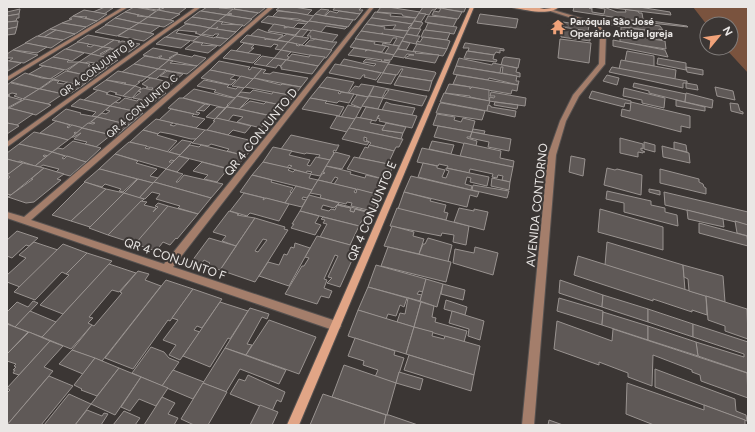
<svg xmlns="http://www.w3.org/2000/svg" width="755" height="432" viewBox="0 0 755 432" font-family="Figtree,sans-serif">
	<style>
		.forest { fill: #7a533e }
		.building { fill: #5f5957; stroke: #999390; fill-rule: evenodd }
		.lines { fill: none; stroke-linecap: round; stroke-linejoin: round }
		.street-casing { stroke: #575250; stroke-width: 2 }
		.secondary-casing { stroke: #575250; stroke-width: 2 }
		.street { fill: #a47e6b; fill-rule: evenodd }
		.secondary { fill: #e1a586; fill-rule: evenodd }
		.labels { text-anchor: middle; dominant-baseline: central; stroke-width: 4; stroke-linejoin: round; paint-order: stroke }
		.far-poi-label { font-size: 10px; font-weight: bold; fill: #eae7e5; stroke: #3b3634; text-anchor: start }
		.far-street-label { font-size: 10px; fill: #eae7e5; stroke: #3b3634 }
		.street-label { font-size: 12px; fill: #eae7e5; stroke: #3b3634 }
	</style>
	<rect width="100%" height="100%" fill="#3b3634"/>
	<path class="forest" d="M 693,7 L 748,7 L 748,73 L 725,48 L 731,48 L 731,24 L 707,25 Z"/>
	<g class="building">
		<path d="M 105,7 L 113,8 L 104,14 L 93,12 Z"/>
		<path d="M 134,7 L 146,9 L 156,11 L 148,17 L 125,12 Z"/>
		<path d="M 137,7 L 162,7 L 157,10 Z"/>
		<path d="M 162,7 L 180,7 L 186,8 L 178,14 L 158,10 L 164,8 Z"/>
		<path d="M 207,7 L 220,7 L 219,8 L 233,9 L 226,15 L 201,11 Z"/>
		<path d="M 236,7 L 266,7 L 259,13 L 234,9 Z"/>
		<path d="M 280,7 L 294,7 L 312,10 L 307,15 L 276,10 Z"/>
		<path d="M 335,7 L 354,7 L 361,8 L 359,10 L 363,10 L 360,14 L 333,10 Z"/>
		<path d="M 381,7 L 388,7 L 420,12 L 416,18 L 403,16 L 402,14 L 377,12 Z"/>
		<path d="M 423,7 L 431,7 L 437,8 L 435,10 L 432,10 L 429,15 L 419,13 Z"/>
		<path d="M 431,7 L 466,7 L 464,12 Z"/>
		<path d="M 574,7 L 604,7 L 617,12 L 626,12 L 625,9 L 638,11 L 639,13 L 642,13 L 643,19 L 651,21 L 651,23 L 573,11 ZM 592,7 L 605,9 L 604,14 L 592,12 L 592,9 L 589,8 L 592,9 Z"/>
		<path d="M 605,7 L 639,7 L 670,12 L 671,15 Z"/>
		<path d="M 441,8 L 450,10 L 462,12 L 458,19 L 432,15 L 434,11 L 439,12 Z"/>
		<path d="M 20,9 L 19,14 L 7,16 L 7,12 Z"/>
		<path d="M 233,9 L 258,13 L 251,19 L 226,15 L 232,14 L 228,13 Z"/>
		<path d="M 321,9 L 329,10 L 324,16 L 315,14 Z"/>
		<path d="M 84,10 L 106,14 L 107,14 L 97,21 L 85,18 L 87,17 L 73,16 Z"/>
		<path d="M 158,10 L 168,12 L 180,14 L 170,20 L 148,17 Z"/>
		<path d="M 200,11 L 201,11 L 226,15 L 218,21 L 192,17 Z"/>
		<path d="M 278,11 L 297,13 L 314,16 L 308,22 L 298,19 L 272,17 Z"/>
		<path d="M 330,11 L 337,13 L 339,11 L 360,14 L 355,20 L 325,16 Z"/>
		<path d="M 125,12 L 139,15 L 137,16 L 148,17 L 139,23 L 115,18 Z"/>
		<path d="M 375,12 L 391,14 L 390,16 L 416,18 L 412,24 L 371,18 Z"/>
		<path d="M 419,13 L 426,14 L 421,22 L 414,21 Z"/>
		<path d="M 19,14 L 19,18 L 17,18 L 16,21 L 7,22 L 7,16 Z"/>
		<path d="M 315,14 L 325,16 L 353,20 L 348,27 L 309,21 Z"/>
		<path d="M 480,14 L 518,19 L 516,28 L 477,23 Z"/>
		<path d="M 226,15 L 251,19 L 252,19 L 244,26 L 218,21 Z"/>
		<path d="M 73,16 L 79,17 L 97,21 L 86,27 L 62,23 L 72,19 L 69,19 Z"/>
		<path d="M 268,16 L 275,17 L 308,22 L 306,24 L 298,23 L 293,28 L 261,22 Z"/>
		<path d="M 428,16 L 442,17 L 457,19 L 453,27 L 425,22 Z"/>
		<path d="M 148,17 L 170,20 L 174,21 L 164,27 L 139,23 Z"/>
		<path d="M 192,17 L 218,21 L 210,28 L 184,23 Z"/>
		<path d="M 115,18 L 138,23 L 139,23 L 129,29 L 105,25 Z"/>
		<path d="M 371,18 L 373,18 L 412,24 L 408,28 L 410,28 L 408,31 L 393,29 L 396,25 L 380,26 L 366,24 Z"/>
		<path d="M 622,19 L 645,22 L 645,24 L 660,26 L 663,30 L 659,29 L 659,32 L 611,25 L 611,20 L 622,21 Z"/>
		<path d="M 18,21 L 17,27 L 7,29 L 7,22 Z"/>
		<path d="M 218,21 L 223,22 L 221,24 L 243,25 L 236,32 L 216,29 L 218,27 L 215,29 L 210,28 Z"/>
		<path d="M 309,21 L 322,23 L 347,27 L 345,29 L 326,26 L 321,32 L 301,29 Z"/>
		<path d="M 414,21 L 421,22 L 423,23 L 419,29 L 410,28 Z"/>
		<path d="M 651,21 L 687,26 L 688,27 L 651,23 Z"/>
		<path d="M 563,22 L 589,26 L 588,31 L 562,27 Z"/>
		<path d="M 62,23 L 86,27 L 75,34 L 50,29 Z"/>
		<path d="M 139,23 L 152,25 L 160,26 L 150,33 L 129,29 Z"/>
		<path d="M 428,23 L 441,25 L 457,27 L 454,34 L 425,30 Z"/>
		<path d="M 186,24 L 200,26 L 210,28 L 201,35 L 195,33 L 197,32 L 177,30 Z"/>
		<path d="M 274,24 L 285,26 L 284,28 L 288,27 L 301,29 L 295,35 L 268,31 Z"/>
		<path d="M 366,24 L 385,27 L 384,29 L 408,31 L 404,38 L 382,34 L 383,33 L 380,34 L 361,31 Z"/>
		<path d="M 106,25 L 107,25 L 129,29 L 117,36 L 95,32 Z"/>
		<path d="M 17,27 L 15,34 L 7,35 L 7,29 Z"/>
		<path d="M 621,27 L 660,32 L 662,40 L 621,33 Z"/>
		<path d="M 210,28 L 236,32 L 228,39 L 216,37 L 219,34 L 215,34 L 213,36 L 202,34 Z"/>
		<path d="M 410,28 L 421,29 L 417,36 L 406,34 Z"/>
		<path d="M 50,29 L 56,30 L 44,37 L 38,36 Z"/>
		<path d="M 129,29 L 150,33 L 154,34 L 144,41 L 118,36 Z"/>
		<path d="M 258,29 L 266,32 L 283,35 L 277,40 L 250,36 Z"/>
		<path d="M 301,29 L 308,30 L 302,37 L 295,36 Z"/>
		<path d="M 56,30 L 75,34 L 63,40 L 44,37 Z"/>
		<path d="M 176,30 L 179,30 L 176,33 L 199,37 L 193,41 L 166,37 Z"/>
		<path d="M 312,30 L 321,32 L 338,35 L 332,42 L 310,38 L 311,36 L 307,36 Z"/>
		<path d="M 424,30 L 425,30 L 450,33 L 447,40 L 421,37 Z"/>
		<path d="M 561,30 L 590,34 L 590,41 L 561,37 Z"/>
		<path d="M 361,31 L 395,36 L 404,38 L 399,46 L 393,45 L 397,38 L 393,38 L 390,43 L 355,39 Z"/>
		<path d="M 287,34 L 295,36 L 288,42 L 277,40 Z"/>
		<path d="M 406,34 L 417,36 L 420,36 L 416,44 L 402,41 Z"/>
		<path d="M 620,34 L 665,41 L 666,49 L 620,42 Z"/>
		<path d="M 88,35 L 114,40 L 103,47 L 77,42 Z"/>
		<path d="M 201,35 L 214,38 L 215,37 L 228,39 L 220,46 L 193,41 Z"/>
		<path d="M 247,35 L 265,38 L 265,40 L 266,39 L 288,42 L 281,50 L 275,49 L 278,45 L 274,44 L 271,47 L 240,42 Z"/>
		<path d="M 37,36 L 44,37 L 63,40 L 51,48 L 25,43 Z"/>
		<path d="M 295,36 L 309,38 L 302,45 L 288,42 Z"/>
		<path d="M 165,37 L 166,37 L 190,41 L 181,48 L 156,44 Z"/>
		<path d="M 423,37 L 447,40 L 450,41 L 447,49 L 416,44 L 417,41 L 420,42 Z"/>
		<path d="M 315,39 L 332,42 L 337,42 L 331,50 L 305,45 L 310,40 L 313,40 Z"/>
		<path d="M 356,39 L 375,42 L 374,44 L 386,46 L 382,52 L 350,47 Z"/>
		<path d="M 560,39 L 591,43 L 589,63 L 558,58 Z"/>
		<path d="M 114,40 L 120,41 L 118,42 L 120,42 L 122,41 L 140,44 L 129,52 L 103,47 Z"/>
		<path d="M 613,40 L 665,50 L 668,57 L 613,46 Z"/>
		<path d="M 402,41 L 410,43 L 406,50 L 398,49 Z"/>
		<path d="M 78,42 L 89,44 L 87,46 L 91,47 L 94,45 L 103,47 L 91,54 L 66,49 Z"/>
		<path d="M 194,42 L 203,43 L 201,45 L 217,46 L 208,53 L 185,49 Z"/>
		<path d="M 288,42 L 297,44 L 296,45 L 299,46 L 300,45 L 332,50 L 326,58 L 281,50 Z"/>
		<path d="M 26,43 L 41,46 L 47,47 L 37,53 L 13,50 Z"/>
		<path d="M 244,43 L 254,45 L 251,48 L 254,48 L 248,53 L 236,51 Z"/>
		<path d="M 383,43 L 393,45 L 399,46 L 394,55 L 385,53 L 389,47 L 382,45 Z"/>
		<path d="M 465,43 L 466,43 L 504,49 L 504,51 L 500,50 L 500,53 L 496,52 L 494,55 L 468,51 L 469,48 L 463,48 Z"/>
		<path d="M 417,44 L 447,49 L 443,56 L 413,51 Z"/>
		<path d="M 103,47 L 111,48 L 100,54 L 103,54 L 110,49 L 123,51 L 120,53 L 116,53 L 121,54 L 114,59 L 91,54 Z"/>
		<path d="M 153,48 L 169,51 L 178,53 L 169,58 L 171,58 L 168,60 L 159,58 L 162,56 L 160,56 L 157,58 L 143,55 Z"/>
		<path d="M 354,48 L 367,50 L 365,51 L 368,50 L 394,55 L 391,60 L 384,60 L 390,61 L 389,63 L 381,61 L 382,60 L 348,55 Z"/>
		<path d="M 65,49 L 66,49 L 84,53 L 72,61 L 53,57 Z"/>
		<path d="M 398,49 L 416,52 L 415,53 L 439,55 L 435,63 L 405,58 L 410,55 L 414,55 L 407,54 L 404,58 L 393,56 Z"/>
		<path d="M 13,50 L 22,52 L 38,55 L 24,63 L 9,61 L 13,58 L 7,58 L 7,54 Z"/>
		<path d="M 231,50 L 248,53 L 261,55 L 253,63 L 223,58 Z"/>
		<path d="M 281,50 L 291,52 L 287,56 L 289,57 L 287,60 L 274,58 Z"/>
		<path d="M 467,51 L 494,55 L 493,59 L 497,60 L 496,62 L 464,58 Z"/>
		<path d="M 627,51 L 654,56 L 654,66 L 625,61 Z"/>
		<path d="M 91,54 L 114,59 L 118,60 L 106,68 L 92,65 L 95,63 L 88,62 L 85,63 L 79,62 Z"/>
		<path d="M 177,54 L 192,57 L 194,55 L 206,58 L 197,66 L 168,60 Z"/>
		<path d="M 292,54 L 309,57 L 310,55 L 325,57 L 318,66 L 287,60 Z"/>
		<path d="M 145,56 L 168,60 L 169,60 L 158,69 L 134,64 Z"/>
		<path d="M 262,56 L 274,58 L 266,66 L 254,64 Z"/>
		<path d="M 53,57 L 69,60 L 67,62 L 79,62 L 66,70 L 39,65 Z"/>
		<path d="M 505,57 L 520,59 L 518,68 L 501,65 L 503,58 Z"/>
		<path d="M 274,58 L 286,60 L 281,66 L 278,65 L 276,68 L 266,66 Z"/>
		<path d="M 459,58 L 492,65 L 493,63 L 517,68 L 516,72 L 520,73 L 520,77 L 502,73 L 503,67 L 501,67 L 500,73 L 456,66 Z"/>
		<path d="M 658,58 L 686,63 L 686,70 L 657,64 Z"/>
		<path d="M 344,59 L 374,66 L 376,64 L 363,62 L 366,59 L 389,63 L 383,73 L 340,65 Z"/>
		<path d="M 7,60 L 9,61 L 21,63 L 8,71 Z"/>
		<path d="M 169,60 L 173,61 L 170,63 L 197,66 L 187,74 L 158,69 Z"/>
		<path d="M 286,60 L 287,60 L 318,66 L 312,74 L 281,69 L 282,67 L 280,67 Z"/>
		<path d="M 621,60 L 676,70 L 675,79 L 619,69 Z"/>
		<path d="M 219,61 L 250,67 L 248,69 L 250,70 L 252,67 L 262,69 L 253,79 L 210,70 Z"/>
		<path d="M 79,62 L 90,64 L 88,66 L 91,66 L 92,65 L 107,68 L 94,77 L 67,71 Z"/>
		<path d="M 134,64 L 158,69 L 147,77 L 122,72 Z"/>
		<path d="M 335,64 L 363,69 L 381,73 L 376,80 L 364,77 L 365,75 L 363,75 L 360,79 L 329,73 Z"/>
		<path d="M 388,64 L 435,72 L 436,73 L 432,81 L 399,76 L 403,69 L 401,69 L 397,75 L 383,73 Z"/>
		<path d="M 43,66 L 50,67 L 64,70 L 50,79 L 29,74 Z"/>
		<path d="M 456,66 L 517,76 L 516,81 L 519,81 L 518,85 L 489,78 L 488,80 L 453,74 Z"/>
		<path d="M 612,67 L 687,81 L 687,83 L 683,83 L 683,88 L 651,81 L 609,72 Z"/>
		<path d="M 686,67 L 703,70 L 703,75 L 687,72 Z"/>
		<path d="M 158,69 L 166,70 L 156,79 L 147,77 Z"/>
		<path d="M 262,69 L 266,70 L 263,73 L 270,74 L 273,72 L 308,78 L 301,87 L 254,78 Z"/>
		<path d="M 210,70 L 235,75 L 230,79 L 236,80 L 231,85 L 201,78 Z"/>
		<path d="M 66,71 L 89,76 L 94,77 L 82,86 L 53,79 Z"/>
		<path d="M 118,71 L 146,77 L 147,77 L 142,81 L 139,81 L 138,82 L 140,82 L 135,86 L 124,84 L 126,83 L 106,80 Z"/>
		<path d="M 167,71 L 183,74 L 177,79 L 160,76 Z"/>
		<path d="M 25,73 L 42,78 L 53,79 L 39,89 L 11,82 Z"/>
		<path d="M 383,73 L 396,75 L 391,84 L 377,82 Z"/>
		<path d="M 457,75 L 518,85 L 517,91 L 512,90 L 511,94 L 453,84 Z"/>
		<path d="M 607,75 L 619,78 L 617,85 L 603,81 Z"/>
		<path d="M 241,76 L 253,79 L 244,88 L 232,86 Z"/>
		<path d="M 399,76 L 431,81 L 432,81 L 429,91 L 394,85 Z"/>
		<path d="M 327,77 L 354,82 L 348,93 L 319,87 Z"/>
		<path d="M 150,78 L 156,79 L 173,83 L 162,92 L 151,90 L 153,88 L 146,88 L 148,87 L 142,84 Z"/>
		<path d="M 254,78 L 281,85 L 282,84 L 301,87 L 294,96 L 245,87 Z"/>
		<path d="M 53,80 L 59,81 L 57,83 L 64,84 L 67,82 L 82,86 L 68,95 L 40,89 Z"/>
		<path d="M 106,80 L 124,84 L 135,86 L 123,96 L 115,94 L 117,93 L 110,91 L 107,93 L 93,89 Z"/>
		<path d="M 204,80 L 229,85 L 227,87 L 236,89 L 238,87 L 244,88 L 235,98 L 214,92 L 216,90 L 197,86 Z"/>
		<path d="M 11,82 L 11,83 L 39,89 L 23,99 L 14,96 L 17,94 L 12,93 L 7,95 L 7,85 Z"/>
		<path d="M 634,83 L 686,94 L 685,102 L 649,93 L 649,91 L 633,87 Z"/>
		<path d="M 686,83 L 697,85 L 698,90 L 686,88 Z"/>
		<path d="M 361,84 L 374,86 L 368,97 L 349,93 L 355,86 L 359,87 Z"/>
		<path d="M 449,84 L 470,87 L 470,89 L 472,87 L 489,90 L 489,101 L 470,97 L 470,96 L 445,93 Z"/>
		<path d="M 135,86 L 141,88 L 132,98 L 123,96 Z"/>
		<path d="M 374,86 L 425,96 L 427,96 L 422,106 L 383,98 L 389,90 L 386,90 L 382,98 L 369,96 Z"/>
		<path d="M 319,87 L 340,91 L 338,93 L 340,94 L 341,92 L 354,94 L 349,103 L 339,101 L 337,103 L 310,98 Z"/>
		<path d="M 715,87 L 733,91 L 735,100 L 717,96 Z"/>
		<path d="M 143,88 L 166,93 L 154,102 L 133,98 L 141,92 L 138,91 Z"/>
		<path d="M 624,88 L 665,98 L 664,108 L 642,103 L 642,100 L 623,96 Z"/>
		<path d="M 39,89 L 40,89 L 63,94 L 48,104 L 23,99 Z"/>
		<path d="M 194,89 L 228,97 L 235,98 L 227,105 L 228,105 L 225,108 L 183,98 Z"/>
		<path d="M 98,90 L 108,93 L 106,94 L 121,98 L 110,106 L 84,100 Z"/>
		<path d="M 253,90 L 272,94 L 273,92 L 294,96 L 286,106 L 237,96 L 241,92 L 250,93 Z"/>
		<path d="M 592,91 L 631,101 L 631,104 L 625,103 L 624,107 L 589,98 Z"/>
		<path d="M 491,92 L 526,98 L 525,106 L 489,101 L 490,97 L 494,98 L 495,96 L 490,96 Z"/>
		<path d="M 444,93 L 490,101 L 487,111 L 440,102 Z"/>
		<path d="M 686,93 L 713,100 L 712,108 L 685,102 Z"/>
		<path d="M 7,95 L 10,95 L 7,96 L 22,100 L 7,108 Z"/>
		<path d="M 357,95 L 368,97 L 361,108 L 351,104 Z"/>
		<path d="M 237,96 L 249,99 L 239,109 L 227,107 Z"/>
		<path d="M 369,96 L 383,98 L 378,109 L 362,106 Z"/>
		<path d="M 125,98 L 137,101 L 139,99 L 150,102 L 138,112 L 110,106 L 115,102 L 119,103 Z"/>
		<path d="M 179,98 L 183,98 L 205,104 L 196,112 L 200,113 L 198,115 L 168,108 Z"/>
		<path d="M 310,98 L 327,101 L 325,103 L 344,107 L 339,116 L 302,109 Z"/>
		<path d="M 25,99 L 48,104 L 51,105 L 36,115 L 9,108 Z"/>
		<path d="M 80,99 L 84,100 L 110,106 L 97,117 L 92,116 L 96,112 L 71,106 Z"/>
		<path d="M 676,100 L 705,107 L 705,111 L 676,106 Z"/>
		<path d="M 250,101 L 264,104 L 266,102 L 286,106 L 277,117 L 239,109 Z"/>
		<path d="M 386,102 L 391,104 L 415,108 L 412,115 L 382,110 Z"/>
		<path d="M 495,102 L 518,105 L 517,109 L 494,105 Z"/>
		<path d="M 631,102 L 690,116 L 690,128 L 681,126 L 681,132 L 621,116 L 622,109 L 630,111 Z"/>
		<path d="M 440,103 L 442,103 L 485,111 L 482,120 L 436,113 Z"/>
		<path d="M 730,103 L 738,104 L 740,111 L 743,112 L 743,114 L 731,111 Z"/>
		<path d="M 205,104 L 210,105 L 204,111 L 198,110 Z"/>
		<path d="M 348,105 L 361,108 L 355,119 L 341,117 Z"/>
		<path d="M 488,105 L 491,106 L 491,107 L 516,111 L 515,117 L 487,111 Z"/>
		<path d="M 110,106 L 138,112 L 143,113 L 129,125 L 97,117 L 102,113 L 106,114 L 110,111 L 106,110 Z"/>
		<path d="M 217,107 L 225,108 L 215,119 L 206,117 Z"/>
		<path d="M 227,107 L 239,109 L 271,116 L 261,128 L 237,122 L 243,117 L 233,115 L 228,121 L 216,118 Z"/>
		<path d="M 366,107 L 412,115 L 417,116 L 412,128 L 379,121 L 380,119 L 377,118 L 379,115 L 376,121 L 360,118 Z"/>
		<path d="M 9,108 L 33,114 L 17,125 L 7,123 L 7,109 Z"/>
		<path d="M 66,109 L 81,113 L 80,114 L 97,117 L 83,128 L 52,120 Z"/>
		<path d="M 171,109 L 194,114 L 192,116 L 205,119 L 196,128 L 159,120 Z"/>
		<path d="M 437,114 L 455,117 L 454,120 L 461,122 L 463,118 L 475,121 L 472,132 L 433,125 Z"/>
		<path d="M 337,116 L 355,119 L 347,132 L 330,128 Z"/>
		<path d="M 97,117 L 126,124 L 129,125 L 116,136 L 82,128 L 88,123 L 93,124 L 95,123 L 91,122 Z"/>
		<path d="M 356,117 L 372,120 L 370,123 L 385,126 L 382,130 L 403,133 L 401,139 L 349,128 Z"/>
		<path d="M 216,118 L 239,123 L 251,126 L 245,133 L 233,130 L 228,135 L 207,130 L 215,121 L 213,121 Z"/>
		<path d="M 156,119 L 173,123 L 170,125 L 174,126 L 177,124 L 205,130 L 196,139 L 191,139 L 171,134 L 160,132 L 158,134 L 143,130 Z"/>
		<path d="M 56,121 L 70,125 L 67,127 L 68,128 L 72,125 L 83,128 L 77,133 L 75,132 L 74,133 L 76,134 L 68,140 L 40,133 Z"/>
		<path d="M 7,123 L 17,125 L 19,126 L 7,134 Z"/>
		<path d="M 386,123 L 406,127 L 403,133 L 382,130 Z"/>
		<path d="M 438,126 L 472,132 L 470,137 L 467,137 L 467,138 L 477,141 L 476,146 L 434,137 Z"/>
		<path d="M 82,128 L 111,135 L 96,147 L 93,146 L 85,144 L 87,142 L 74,139 L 81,133 L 74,137 L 72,137 Z"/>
		<path d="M 349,128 L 401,139 L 403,139 L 399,147 L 396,147 L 394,151 L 369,145 L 371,143 L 366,140 L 367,138 L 364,137 L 364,141 L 369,142 L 367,145 L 342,139 Z"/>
		<path d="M 473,129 L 485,131 L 484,134 L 472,132 Z"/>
		<path d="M 143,130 L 158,134 L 157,135 L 177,141 L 167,152 L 130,142 Z"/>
		<path d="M 205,130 L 207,130 L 257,142 L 246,156 L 227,151 L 229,149 L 211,144 L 208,146 L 192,143 Z"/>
		<path d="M 34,132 L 57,137 L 68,140 L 52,152 L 19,144 Z"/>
		<path d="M 472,132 L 511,139 L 509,151 L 488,147 L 489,142 L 470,138 Z"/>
		<path d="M 291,135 L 336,145 L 339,145 L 336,151 L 334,150 L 333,152 L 334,153 L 330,160 L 318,158 L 320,155 L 314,154 L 306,153 L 305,154 L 281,149 Z"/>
		<path d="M 620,138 L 643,144 L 643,149 L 641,148 L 641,150 L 645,152 L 643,152 L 643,153 L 638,152 L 638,157 L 620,153 Z"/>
		<path d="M 182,140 L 192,142 L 180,155 L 169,152 Z"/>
		<path d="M 73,141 L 101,148 L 86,162 L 52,152 L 58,148 L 63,149 Z"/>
		<path d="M 432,141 L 454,145 L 451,154 L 429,149 Z"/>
		<path d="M 129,142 L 147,146 L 145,148 L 149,149 L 150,147 L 180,155 L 175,161 L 171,160 L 169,162 L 173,162 L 167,169 L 115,154 Z"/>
		<path d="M 644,142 L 655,145 L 655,152 L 644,149 Z"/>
		<path d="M 674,142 L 686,145 L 687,152 L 674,149 Z"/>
		<path d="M 464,143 L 501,151 L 500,158 L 514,161 L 513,167 L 460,156 Z"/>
		<path d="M 19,144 L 45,150 L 52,152 L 48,156 L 44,155 L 43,156 L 46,157 L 35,166 L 20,161 L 18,162 L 7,159 L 7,153 Z"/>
		<path d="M 190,145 L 199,147 L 201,145 L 246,156 L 234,170 L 179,156 Z"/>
		<path d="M 369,145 L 394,151 L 388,164 L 359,158 L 365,147 L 368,148 Z"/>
		<path d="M 662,146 L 689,153 L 690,163 L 663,157 Z"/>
		<path d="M 273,147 L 292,151 L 289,155 L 310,160 L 307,165 L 310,166 L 316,157 L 330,160 L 320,176 L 310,174 L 312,172 L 307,171 L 306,173 L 289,168 L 292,166 L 289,165 L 287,168 L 263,162 Z"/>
		<path d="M 422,148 L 513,167 L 510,182 L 502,180 L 503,176 L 498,175 L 497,178 L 492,177 L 493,174 L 470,169 L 469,173 L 447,168 L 448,166 L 439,164 L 438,166 L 417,162 Z"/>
		<path d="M 52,152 L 65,156 L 62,158 L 64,159 L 67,156 L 86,162 L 70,176 L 56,172 L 59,169 L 43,165 L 40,167 L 35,166 Z"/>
		<path d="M 335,152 L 350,156 L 342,169 L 326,166 Z"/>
		<path d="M 115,154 L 138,161 L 136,163 L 157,169 L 150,176 L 158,178 L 153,183 L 99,169 Z"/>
		<path d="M 179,156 L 189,159 L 177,172 L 166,169 Z"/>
		<path d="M 571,156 L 585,159 L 583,176 L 569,172 Z"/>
		<path d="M 354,157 L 388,164 L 393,166 L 387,180 L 347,169 Z"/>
		<path d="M 7,159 L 18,162 L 23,163 L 9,174 L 7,173 Z"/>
		<path d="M 202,162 L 228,169 L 217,182 L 204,179 L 208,175 L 193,171 Z"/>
		<path d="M 263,162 L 290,168 L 288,170 L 293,172 L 295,170 L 311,174 L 309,178 L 318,180 L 312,190 L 252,175 Z"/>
		<path d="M 23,163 L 44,168 L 11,195 L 7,194 L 7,179 L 10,177 L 7,175 Z"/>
		<path d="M 423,163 L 437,166 L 437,168 L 445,170 L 442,177 L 446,178 L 449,171 L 446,170 L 446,168 L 489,177 L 487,186 L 470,182 L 471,178 L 467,177 L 465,184 L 472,186 L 471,190 L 418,177 Z"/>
		<path d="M 326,166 L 351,172 L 350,174 L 365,178 L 366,175 L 387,180 L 380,195 L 334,184 L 338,178 L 335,177 L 331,183 L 318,180 L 322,174 L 325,173 L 323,172 Z"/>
		<path d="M 44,168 L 64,174 L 57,179 L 61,180 L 34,202 L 26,203 L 8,197 L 33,179 L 31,179 Z"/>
		<path d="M 607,168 L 615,170 L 617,169 L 642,175 L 641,195 L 604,185 Z"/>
		<path d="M 99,169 L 100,169 L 137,179 L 123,192 L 119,191 L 121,189 L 105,184 L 102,187 L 84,182 Z"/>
		<path d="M 166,169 L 183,174 L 176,182 L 178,182 L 184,175 L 223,184 L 211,198 L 154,182 Z"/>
		<path d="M 660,169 L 699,179 L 699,182 L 703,184 L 704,187 L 706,188 L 706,194 L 660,183 Z"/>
		<path d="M 252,175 L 272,180 L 271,182 L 293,188 L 290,192 L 292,193 L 285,203 L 240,192 Z"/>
		<path d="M 411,176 L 415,177 L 479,192 L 477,197 L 470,195 L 467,207 L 404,192 Z"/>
		<path d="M 492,178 L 510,182 L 509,190 L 491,186 Z"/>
		<path d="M 138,179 L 153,183 L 139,198 L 124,193 Z"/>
		<path d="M 318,180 L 356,189 L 354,192 L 356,193 L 357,189 L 380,195 L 372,211 L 351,206 L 352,203 L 347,202 L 346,204 L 320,198 L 321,195 L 310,193 Z"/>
		<path d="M 85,182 L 106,189 L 71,221 L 52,215 Z"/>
		<path d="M 154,182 L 211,198 L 198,214 L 178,208 L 180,206 L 156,199 L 160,194 L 152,192 L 145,199 L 139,198 Z"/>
		<path d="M 473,185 L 509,191 L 507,198 L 472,190 Z"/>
		<path d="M 296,186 L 312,190 L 307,198 L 303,197 L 302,199 L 306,200 L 302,207 L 285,203 Z"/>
		<path d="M 106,189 L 124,193 L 90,227 L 71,221 Z"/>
		<path d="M 649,189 L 660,191 L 660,195 L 649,192 Z"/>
		<path d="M 607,191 L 651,201 L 651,205 L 665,208 L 665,212 L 677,215 L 678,226 L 624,212 L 624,203 L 606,199 Z"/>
		<path d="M 404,192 L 431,199 L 430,201 L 446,205 L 444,212 L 448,213 L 446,220 L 398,209 Z"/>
		<path d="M 664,192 L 748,212 L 748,225 L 665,205 Z"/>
		<path d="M 124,193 L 144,199 L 108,235 L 89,228 Z"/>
		<path d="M 244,193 L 264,198 L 263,200 L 266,198 L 289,204 L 279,221 L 250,213 L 247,216 L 230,211 Z"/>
		<path d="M 309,195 L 339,203 L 334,208 L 323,205 L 321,209 L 329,211 L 331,209 L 335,210 L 337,205 L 351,208 L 350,211 L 354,212 L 355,209 L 366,212 L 359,226 L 300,211 Z"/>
		<path d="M 141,201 L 147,202 L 144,205 L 156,208 L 153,212 L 158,207 L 155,206 L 158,203 L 168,206 L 136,244 L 108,235 Z"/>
		<path d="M 339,204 L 366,211 L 355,209 L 354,212 L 350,211 L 351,208 L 338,205 Z"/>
		<path d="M 168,206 L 198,214 L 177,239 L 176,238 L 170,245 L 163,242 L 156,251 L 135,244 Z"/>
		<path d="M 397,208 L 469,226 L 466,245 L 453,242 L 454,235 L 442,233 L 441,236 L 390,226 Z"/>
		<path d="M 459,208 L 474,211 L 474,209 L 488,212 L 484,230 L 454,222 Z"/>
		<path d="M 600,209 L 663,227 L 663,250 L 598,232 Z"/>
		<path d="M 687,210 L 723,219 L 724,227 L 688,219 Z"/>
		<path d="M 229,211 L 239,214 L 237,215 L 255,218 L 236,246 L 222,241 L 226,236 L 213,232 Z"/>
		<path d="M 300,211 L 319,216 L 315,223 L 321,225 L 315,235 L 291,228 L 294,224 L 292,224 Z"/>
		<path d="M 323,217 L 359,226 L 350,245 L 320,237 L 327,224 L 323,223 L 325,220 L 321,219 Z"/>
		<path d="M 255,218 L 285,227 L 284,229 L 288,230 L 255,282 L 220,270 ZM 263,239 L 267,240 L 258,252 L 255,251 Z"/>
		<path d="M 735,221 L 748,225 L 748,236 L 737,233 Z"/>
		<path d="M 699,223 L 747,236 L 748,246 L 699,233 Z"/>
		<path d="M 392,226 L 414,232 L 413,236 L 424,239 L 419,254 L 384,246 Z"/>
		<path d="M 17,231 L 38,238 L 29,246 L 26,245 L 12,258 L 7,256 L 7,240 Z"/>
		<path d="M 317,236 L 358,247 L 340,287 L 327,283 L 332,278 L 328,277 L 338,256 L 335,255 L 324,279 L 327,280 L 324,288 L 332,291 L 329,298 L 321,296 L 317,304 L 285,294 L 302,266 L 304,266 L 309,258 L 305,257 Z"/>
		<path d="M 209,238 L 236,246 L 220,270 L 207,266 L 210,263 L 204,260 L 201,264 L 192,261 Z"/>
		<path d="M 428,238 L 452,245 L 448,262 L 419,254 L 423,244 L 425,244 Z"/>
		<path d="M 34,242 L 58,250 L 20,287 L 7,282 L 7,275 L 26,258 L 19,255 Z"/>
		<path d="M 607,242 L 683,265 L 685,290 L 605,265 Z"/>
		<path d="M 295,243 L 310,248 L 289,286 L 259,276 L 268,262 L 279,265 L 284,254 L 287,255 L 291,247 L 294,248 Z"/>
		<path d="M 63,244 L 87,253 L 66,274 L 62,272 L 35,300 L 14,292 Z"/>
		<path d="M 388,247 L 451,262 L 446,282 L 381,266 Z"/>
		<path d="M 475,247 L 498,253 L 493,275 L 453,263 L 455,249 L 474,253 Z"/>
		<path d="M 87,253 L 112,261 L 63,314 L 40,305 L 69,275 L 66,274 Z"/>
		<path d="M 578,256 L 706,296 L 707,315 L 692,310 L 692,312 L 653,299 L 653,301 L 574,275 Z"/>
		<path d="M 109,264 L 136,273 L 119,292 L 112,290 L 89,317 L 93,318 L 88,323 L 92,325 L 71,349 L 42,337 Z"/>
		<path d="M 376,265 L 426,279 L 423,292 L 419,291 L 417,294 L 422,295 L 420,301 L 368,287 Z"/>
		<path d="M 683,265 L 723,276 L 725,302 L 689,291 L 688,279 L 684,277 Z"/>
		<path d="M 138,271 L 149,274 L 145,280 L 161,286 L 102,361 L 72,350 L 92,325 L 94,326 L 122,293 L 120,292 Z"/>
		<path d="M 426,279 L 443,284 L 437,307 L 420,301 Z"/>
		<path d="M 166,280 L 193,289 L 170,321 L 168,320 L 133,369 L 105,358 Z"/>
		<path d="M 560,280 L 603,295 L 602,307 L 559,293 Z"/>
		<path d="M 443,284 L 465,290 L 463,300 L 441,294 Z"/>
		<path d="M 368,287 L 407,298 L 404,307 L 400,305 L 396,316 L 388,314 L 386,319 L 358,310 Z"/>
		<path d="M 193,289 L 222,299 L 202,328 L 197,326 L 194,330 L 200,332 L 180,360 L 169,355 L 176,345 L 163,340 L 178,320 L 172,318 Z"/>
		<path d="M 603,295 L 648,309 L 648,322 L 602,307 Z"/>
		<path d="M 706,296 L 747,309 L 748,339 L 725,331 L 725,326 L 708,320 Z"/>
		<path d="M 408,298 L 421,302 L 414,327 L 397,322 L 400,313 L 405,314 Z"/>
		<path d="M 559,298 L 603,311 L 602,325 L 557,311 Z"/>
		<path d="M 446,300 L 467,307 L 465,315 L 444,309 Z"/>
		<path d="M 33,301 L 38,303 L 15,327 L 7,323 L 7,312 L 17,302 L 28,307 Z"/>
		<path d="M 220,302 L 248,311 L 230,339 L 228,338 L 210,367 L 183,356 Z"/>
		<path d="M 421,302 L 434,306 L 432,317 L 436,318 L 435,322 L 467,331 L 464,342 L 414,327 Z"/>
		<path d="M 250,308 L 269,314 L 267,319 L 262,317 L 247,344 L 252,345 L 246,355 L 225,348 Z"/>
		<path d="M 648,309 L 693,324 L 693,337 L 648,322 Z"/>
		<path d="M 358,310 L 414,327 L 406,354 L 348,336 Z"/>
		<path d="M 30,311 L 56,322 L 42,337 L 15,327 Z"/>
		<path d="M 452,311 L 484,321 L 480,340 L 468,336 L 469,329 L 449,323 Z"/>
		<path d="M 603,312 L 648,326 L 648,340 L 602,325 Z"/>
		<path d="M 269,320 L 316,337 L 299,374 L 246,355 Z"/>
		<path d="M 557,321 L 612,341 L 613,329 L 747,373 L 748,398 L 701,381 L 700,375 L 692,372 L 692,370 L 653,355 L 652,386 L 628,377 L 628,373 L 599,362 L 599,365 L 554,349 Z"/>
		<path d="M 7,324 L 28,332 L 7,354 Z"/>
		<path d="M 693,324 L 748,342 L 748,373 L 698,356 L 696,342 L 744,357 L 744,354 L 693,337 Z"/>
		<path d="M 648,326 L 696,342 L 698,356 L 648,340 Z"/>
		<path d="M 414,327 L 433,332 L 432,336 L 444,339 L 445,336 L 480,346 L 474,375 L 406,354 Z"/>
		<path d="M 29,332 L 50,341 L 19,375 L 13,373 L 15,370 L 13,370 L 16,367 L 14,366 L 16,364 L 7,361 L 7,354 Z"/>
		<path d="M 355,338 L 395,351 L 394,355 L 404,358 L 396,383 L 375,377 L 378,370 L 363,365 L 364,361 L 348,356 Z"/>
		<path d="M 50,341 L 63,346 L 44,367 L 53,371 L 7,425 L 7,393 L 10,390 L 7,388 Z"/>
		<path d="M 151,347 L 164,352 L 169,358 L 179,362 L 162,386 L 132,373 Z"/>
		<path d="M 225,348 L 286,370 L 279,384 L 240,369 L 226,392 L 203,383 Z"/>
		<path d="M 72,350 L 95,358 L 83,374 L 59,364 Z"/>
		<path d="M 409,355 L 474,375 L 471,391 L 404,370 Z"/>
		<path d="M 95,358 L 119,368 L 97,396 L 81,390 L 82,389 L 74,385 Z"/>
		<path d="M 344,365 L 396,383 L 387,415 L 332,397 Z"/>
		<path d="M 119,368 L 141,377 L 115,415 L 91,404 Z"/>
		<path d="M 655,369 L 735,399 L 736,411 L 746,415 L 747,421 L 655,387 Z"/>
		<path d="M 173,370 L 204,382 L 193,399 L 162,386 Z"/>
		<path d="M 399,372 L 423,379 L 420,390 L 396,383 Z"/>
		<path d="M 248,375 L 285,392 L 281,402 L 277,400 L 272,411 L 230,394 L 239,379 L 245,381 Z"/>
		<path d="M 49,376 L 73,386 L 41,425 L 7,425 Z"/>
		<path d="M 141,377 L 168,388 L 156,406 L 139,399 L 130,411 L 121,407 Z"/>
		<path d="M 203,383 L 227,392 L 208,425 L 194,425 L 181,419 Z"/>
		<path d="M 627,383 L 704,410 L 704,405 L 745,420 L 745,425 L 654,425 L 626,414 Z"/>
		<path d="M 69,394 L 91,404 L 75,425 L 44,425 Z"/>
		<path d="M 323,394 L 386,415 L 384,425 L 310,425 Z"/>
		<path d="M 162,397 L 175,403 L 168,414 L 178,418 L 174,425 L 144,425 Z"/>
		<path d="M 260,405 L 278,412 L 272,425 L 250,425 Z"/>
		<path d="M 87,410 L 102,416 L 104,413 L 108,414 L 101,425 L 75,425 Z"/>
		<path d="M 124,411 L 140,418 L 135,425 L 113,425 Z"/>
		<path d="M 386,415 L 389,415 L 418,425 L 384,425 Z"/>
		<path d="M 549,420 L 563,425 L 548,425 Z"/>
	</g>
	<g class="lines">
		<g class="street-casing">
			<g id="street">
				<path d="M 123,7 L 128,7 L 7,81 L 7,77 Z"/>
				<path d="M 196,7 L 201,7 L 7,147 L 7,142 Z"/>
				<path d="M 269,7 L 274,7 L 31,220 L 164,264 L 370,7 L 374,7 L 173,267 L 336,321 L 339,323 L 341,326 L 339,329 L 336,331 L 7,218 L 7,212 L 24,217 Z"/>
				<path d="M 550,9 L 594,22 L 600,26 L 606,35 L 605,64 L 579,96 L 566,121 L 556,155 L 534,425 L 522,425 L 548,155 L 560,121 L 573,95 L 599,64 L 600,35 L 596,28 L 590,24 L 550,11 Z"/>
			</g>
		</g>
		<g class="secondary-casing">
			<g id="secondary">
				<path d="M 470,7 L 474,7 L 299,425 L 287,425 Z"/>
				<path d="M 512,7 L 535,7 L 544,9 L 559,7 C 549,16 527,10 514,8 Z"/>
			</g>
		</g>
		<use href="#street" class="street"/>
		<use href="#secondary" class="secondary"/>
	</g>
	<defs>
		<g id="temple-bare" transform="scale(1.2)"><path d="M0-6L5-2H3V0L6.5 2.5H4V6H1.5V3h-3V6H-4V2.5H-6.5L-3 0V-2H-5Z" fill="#f0a279" stroke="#3b3634" stroke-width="2.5" paint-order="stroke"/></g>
	</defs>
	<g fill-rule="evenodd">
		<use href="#temple-bare" x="558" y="27"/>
	</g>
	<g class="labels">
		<g class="far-poi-label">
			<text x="570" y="21">Paróquia São José<tspan x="570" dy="12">Operário Antiga Igreja</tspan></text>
		</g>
		<g class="far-street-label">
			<text transform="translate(97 68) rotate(-36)">QR 4 CONJUNTO B</text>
			<text transform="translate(142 106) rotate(-41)">QR 4 CONJUNTO C</text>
		</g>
		<g class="street-label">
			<text transform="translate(261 132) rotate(-51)">QR 4 CONJUNTO D</text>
			<text transform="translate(537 205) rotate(-84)">AVENIDA CONTORNO</text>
			<text transform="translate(372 211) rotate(-67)">QR 4 CONJUNTO E</text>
			<text transform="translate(175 259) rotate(19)">QR 4 CONJUNTO F</text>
		</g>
	</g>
	<rect width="755" height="432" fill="none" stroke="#eae7e5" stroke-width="16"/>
	<g transform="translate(719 36) rotate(61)"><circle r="19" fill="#3b3634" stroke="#817d7b"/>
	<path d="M0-3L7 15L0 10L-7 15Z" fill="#f0a279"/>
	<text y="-6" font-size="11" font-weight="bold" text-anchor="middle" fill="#eae7e5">N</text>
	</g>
</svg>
